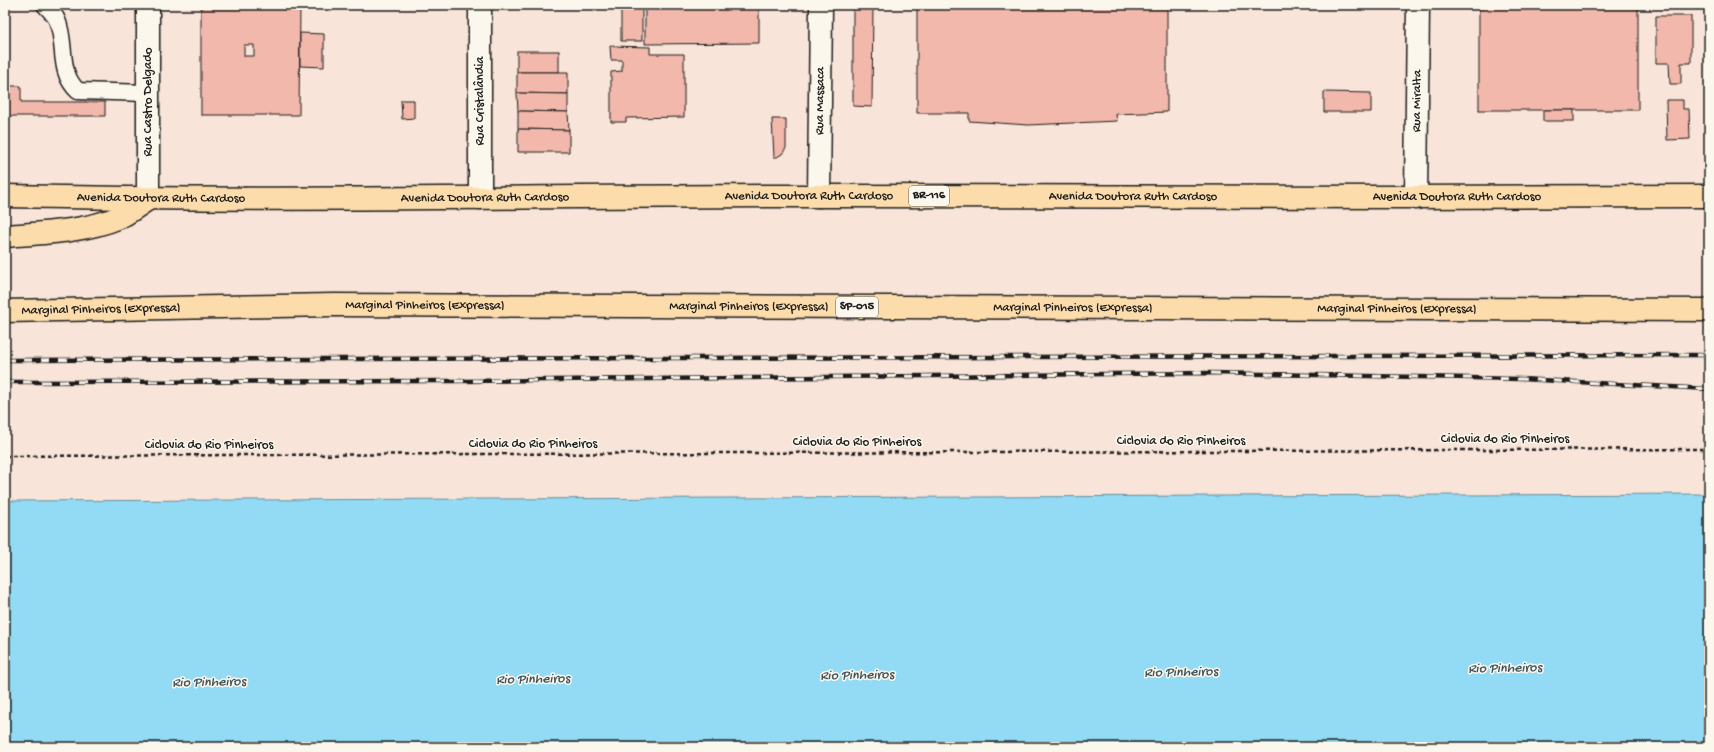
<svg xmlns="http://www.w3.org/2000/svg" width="1714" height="752" viewBox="0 0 1714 752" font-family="'Gochi Hand',sans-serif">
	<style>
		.water { fill: #93dbf5; stroke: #638f9e }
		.building { fill: #f2b8ab; stroke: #1c1c1c; fill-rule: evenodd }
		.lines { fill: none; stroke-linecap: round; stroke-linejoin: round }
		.lane-casing { stroke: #1c1c1c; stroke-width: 19 }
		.street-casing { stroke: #1c1c1c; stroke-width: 25 }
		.highway-casing { stroke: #1c1c1c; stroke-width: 25 }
		.path { stroke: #1c1c1c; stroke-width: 2.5; stroke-dasharray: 4 3; stroke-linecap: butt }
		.lane { stroke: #fbf7ec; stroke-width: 16 }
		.street { stroke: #fbf7ec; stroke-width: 22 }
		.highway { stroke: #fddcac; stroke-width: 22 }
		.rail-casing { stroke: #1c1c1c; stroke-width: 4.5 }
		.rail { stroke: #fbf7ec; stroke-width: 3; stroke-dasharray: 9; stroke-linecap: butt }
		.labels { text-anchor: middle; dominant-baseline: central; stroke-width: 3; stroke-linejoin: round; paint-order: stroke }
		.shield { fill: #fbf7ec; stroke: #5f5e5a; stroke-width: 1 }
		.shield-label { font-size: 12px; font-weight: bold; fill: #1c1c1c }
		.street-label { font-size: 13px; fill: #1c1c1c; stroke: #fbf7ec }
		.water-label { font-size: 14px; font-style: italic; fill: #40555d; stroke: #fbf7ec }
	</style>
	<rect width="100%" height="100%" fill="#f8e4d8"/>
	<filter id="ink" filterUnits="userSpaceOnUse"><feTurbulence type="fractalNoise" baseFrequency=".025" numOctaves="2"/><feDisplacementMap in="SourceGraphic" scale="8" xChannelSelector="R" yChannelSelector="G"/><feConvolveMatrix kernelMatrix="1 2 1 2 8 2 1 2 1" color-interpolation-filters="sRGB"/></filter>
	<g filter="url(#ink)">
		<path class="water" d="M 1709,494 L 1709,747 L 5,747 L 5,501 Z"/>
		<g class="building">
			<path d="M 201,5 L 300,5 L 299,115 L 201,115 ZM 244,45 L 254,45 L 254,56 L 244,56 Z"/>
			<path d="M 645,5 L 759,5 L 759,43 L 645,44 Z"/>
			<path d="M 853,5 L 873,5 L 872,107 L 853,106 Z"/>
			<path d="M 917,5 L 1167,5 L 1167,112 L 1116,114 L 1117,121 L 1028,125 L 969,121 L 969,113 L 917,113 Z"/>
			<rect x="1479" y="5" width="159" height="105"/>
			<path d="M 642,9 L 642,41 L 621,41 L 621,10 Z"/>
			<path d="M 1656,16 L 1691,16 L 1691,63 L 1681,63 L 1681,84 L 1670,84 L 1669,63 L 1656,63 Z"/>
			<path d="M 300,33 L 324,34 L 324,67 L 300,66 Z"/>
			<path d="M 610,46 L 650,47 L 650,54 L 684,54 L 684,117 L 626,118 L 626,122 L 611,122 L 611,72 L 622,71 L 622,60 L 611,60 Z"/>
			<rect x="517" y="51" width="42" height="21"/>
			<path d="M 517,72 L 568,72 L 568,94 L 517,93 Z"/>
			<path d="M 5,86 L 21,86 L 21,102 L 105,102 L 105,116 L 5,116 Z"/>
			<path d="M 1324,92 L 1371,93 L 1371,112 L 1324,112 Z"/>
			<path d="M 517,93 L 568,94 L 568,112 L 518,111 Z"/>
			<path d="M 401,100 L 414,100 L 414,118 L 402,119 Z"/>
			<path d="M 1666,100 L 1683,100 L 1683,109 L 1689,109 L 1690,139 L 1667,140 Z"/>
			<rect x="1543" y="110" width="31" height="11"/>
			<path d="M 518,111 L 568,112 L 569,130 L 518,129 Z"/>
			<path d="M 772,119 L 786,119 L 786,148 L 782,154 L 777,157 L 774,157 Z"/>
			<path d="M 518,129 L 569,130 L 569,152 L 518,152 Z"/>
		</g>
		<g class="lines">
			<g class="lane-casing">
				<path id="lane" d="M 45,5 C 49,9 55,15 57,20 C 67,43 57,72 78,91 L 148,93"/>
			</g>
			<g class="street-casing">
				<g id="street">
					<path d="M 148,5 L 148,199"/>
					<path d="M 480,5 L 480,198"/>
					<path id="s1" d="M 819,196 L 821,5"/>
					<path id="s2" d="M 1416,198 L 1418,5"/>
				</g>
			</g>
			<g class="highway-casing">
				<g id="highway">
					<path id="s3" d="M 5,196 C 276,202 547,196 818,196 C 1115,196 1412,198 1709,196"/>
					<path d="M 5,236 C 43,233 84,232 120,217 C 130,212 139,205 148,199"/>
					<path id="s4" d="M 5,311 L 333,305 L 1709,310"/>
				</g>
			</g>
			<path class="path" d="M 5,456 L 1709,449"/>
			<use href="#lane" class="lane"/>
			<use href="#street" class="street"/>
			<use href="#highway" class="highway"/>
			<g class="rail-casing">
				<g id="rail">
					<path d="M 5,360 L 1709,355"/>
					<path d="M 5,382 L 458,381 L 1210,373 L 1521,379 L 1709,389"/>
				</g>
			</g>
			<use href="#rail" class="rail"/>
		</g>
	</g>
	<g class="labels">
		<g class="shield">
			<rect x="909" y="186" width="40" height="20" rx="3"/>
			<rect x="836" y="297" width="42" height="20" rx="3"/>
		</g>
		<g class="shield-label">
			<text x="929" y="196">BR-116</text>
			<text x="857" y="307">SP-015</text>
		</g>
		<g class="street-label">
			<text transform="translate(480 101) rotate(-90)">Rua Cristalândia</text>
			<text stroke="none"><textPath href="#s1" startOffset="95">Rua Massaca</textPath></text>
			<text stroke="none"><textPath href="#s2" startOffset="97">Rua Miralta</textPath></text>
			<text transform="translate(148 102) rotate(-90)">Rua Castro Delgado</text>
			<text stroke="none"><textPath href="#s3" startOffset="804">Avenida Doutora Ruth Cardoso</textPath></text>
			<text stroke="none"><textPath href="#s3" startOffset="1128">Avenida Doutora Ruth Cardoso</textPath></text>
			<text stroke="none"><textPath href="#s3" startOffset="1452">Avenida Doutora Ruth Cardoso</textPath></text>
			<text stroke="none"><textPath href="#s3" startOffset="156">Avenida Doutora Ruth Cardoso</textPath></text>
			<text stroke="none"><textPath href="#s3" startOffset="480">Avenida Doutora Ruth Cardoso</textPath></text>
			<text stroke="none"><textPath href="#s4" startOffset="420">Marginal Pinheiros (Expressa)</textPath></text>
			<text stroke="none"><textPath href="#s4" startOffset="744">Marginal Pinheiros (Expressa)</textPath></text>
			<text stroke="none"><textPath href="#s4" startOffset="1068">Marginal Pinheiros (Expressa)</textPath></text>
			<text stroke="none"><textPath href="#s4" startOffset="96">Marginal Pinheiros (Expressa)</textPath></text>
			<text stroke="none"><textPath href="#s4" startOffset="1392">Marginal Pinheiros (Expressa)</textPath></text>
			<text x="1505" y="439">Ciclovia do Rio Pinheiros</text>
			<text x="1181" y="441">Ciclovia do Rio Pinheiros</text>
			<text x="857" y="442">Ciclovia do Rio Pinheiros</text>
			<text x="533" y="444">Ciclovia do Rio Pinheiros</text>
			<text x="209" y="445">Ciclovia do Rio Pinheiros</text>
		</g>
		<g class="water-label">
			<text transform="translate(1505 669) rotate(-1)">Rio Pinheiros</text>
			<text transform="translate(1181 673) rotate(-1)">Rio Pinheiros</text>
			<text transform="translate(857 676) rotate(-1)">Rio Pinheiros</text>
			<text transform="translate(533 680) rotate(-1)">Rio Pinheiros</text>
			<text transform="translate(209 683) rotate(-1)">Rio Pinheiros</text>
		</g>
	</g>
	<rect width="1714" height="752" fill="none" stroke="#fbf7ec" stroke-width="20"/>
	<rect x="10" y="10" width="1694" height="732" fill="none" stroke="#1c1c1c" stroke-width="1.5" filter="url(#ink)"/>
</svg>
